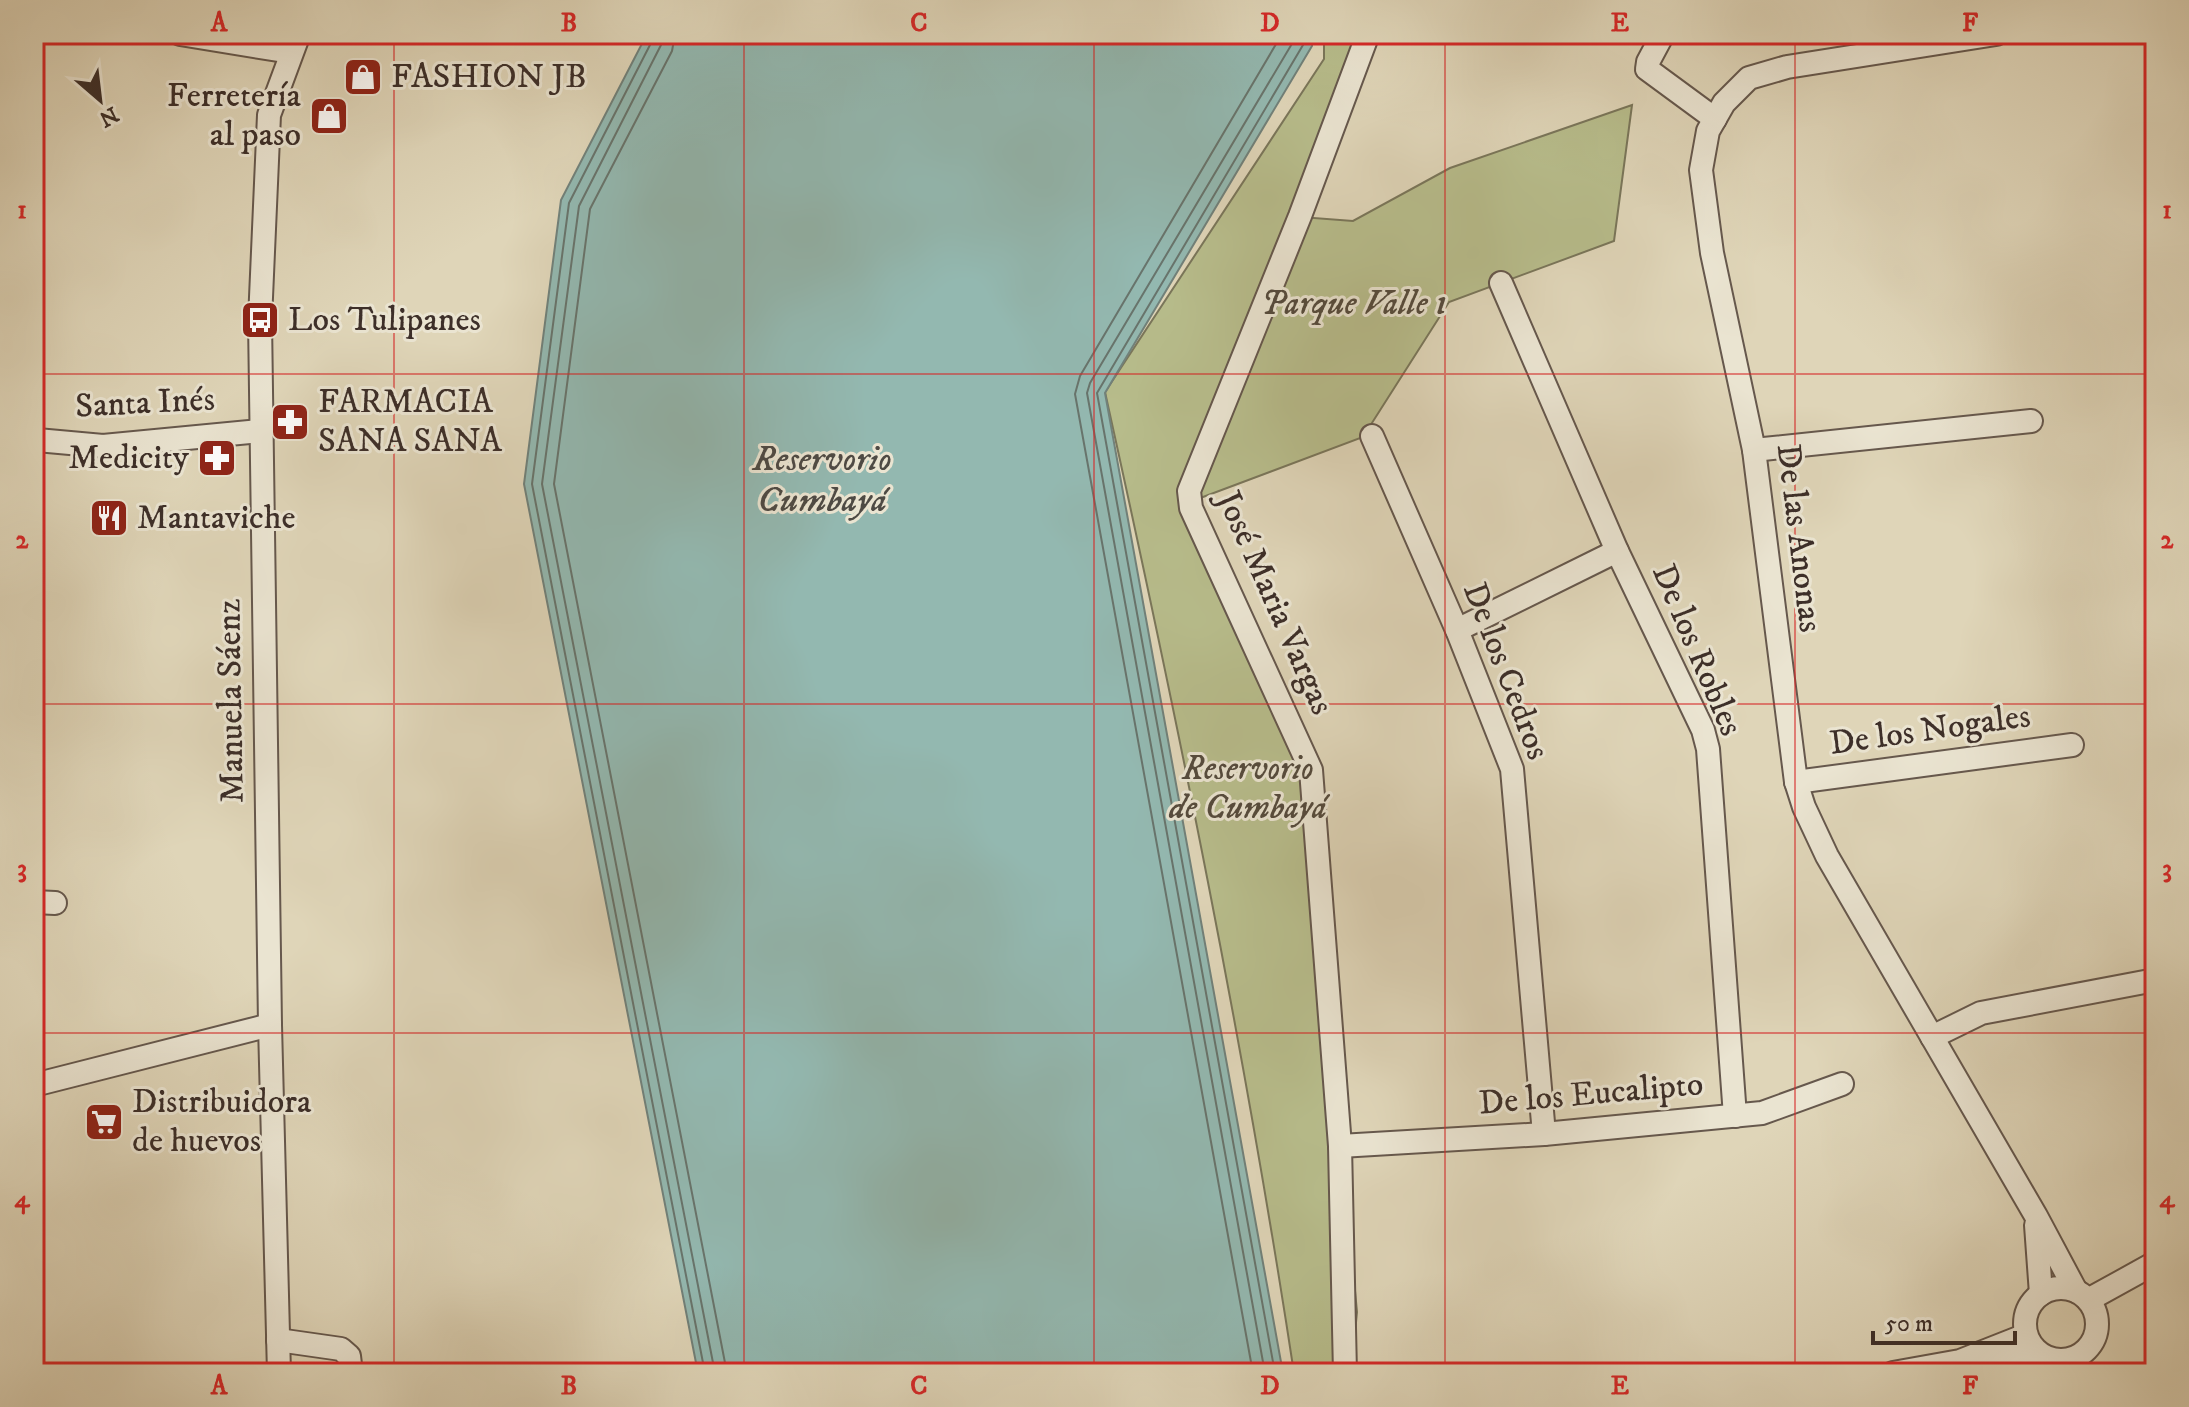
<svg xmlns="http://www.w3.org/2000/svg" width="2189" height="1407" viewBox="0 0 2189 1407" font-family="'IM FELL DW Pica',serif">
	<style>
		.green { fill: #b7bc8b; stroke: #7a765a; stroke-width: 2 }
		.water { fill: #93b8b0; stroke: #71817a; stroke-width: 2 }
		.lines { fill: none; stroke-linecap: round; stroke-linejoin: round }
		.shore { stroke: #68746c; stroke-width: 2 }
		.minor-casing { stroke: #66584d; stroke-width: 26 }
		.minor { stroke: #eae4d1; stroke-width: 22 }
		.grid { fill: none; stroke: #d62828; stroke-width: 2; stroke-opacity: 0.55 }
		.labels { text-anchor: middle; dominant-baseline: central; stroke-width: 6; stroke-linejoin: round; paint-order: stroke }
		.poi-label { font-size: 34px; fill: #3d2f29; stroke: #eae4d1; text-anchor: start }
		.park-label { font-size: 34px; font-style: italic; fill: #554b3d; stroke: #eae4d1 }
		.street-label { font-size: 34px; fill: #3d2f29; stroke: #eae4d1 }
		.water-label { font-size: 36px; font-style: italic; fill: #4e4a44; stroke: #eae4d1 }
		.neatline { fill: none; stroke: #d62828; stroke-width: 3 }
		.grid-label { font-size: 26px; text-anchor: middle; font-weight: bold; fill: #d62828 }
	</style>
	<rect width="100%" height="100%" fill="#dfd5b8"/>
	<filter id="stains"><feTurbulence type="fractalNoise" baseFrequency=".0025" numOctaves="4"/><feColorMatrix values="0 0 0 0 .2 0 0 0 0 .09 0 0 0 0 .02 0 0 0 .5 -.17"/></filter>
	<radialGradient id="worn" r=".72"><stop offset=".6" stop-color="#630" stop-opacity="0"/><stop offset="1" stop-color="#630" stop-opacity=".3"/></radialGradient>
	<g class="green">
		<path d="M 1324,34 L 1357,34 L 1295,205 L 1178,495 L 1306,773 L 1357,1312 L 1351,1373 L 1294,1373 C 1244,1044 1177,717 1105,392 L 1324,59 Z"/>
		<path d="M 1632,105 L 1614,241 L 1449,302 L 1363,437 L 1195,500 L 1301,217 L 1353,221 L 1450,168 Z"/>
	</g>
	<path class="water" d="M 647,34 L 1312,34 L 1312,46 L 1105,393 L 1283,1373 L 698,1373 L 524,484 L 561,200 Z"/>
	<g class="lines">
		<g class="shore">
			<path d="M 653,34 L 652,41 L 569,203 L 532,484 L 705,1373"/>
			<path d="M 663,34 L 661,45 L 579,206 L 542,484 L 715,1373"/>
			<path d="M 675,34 L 672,51 L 590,209 L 554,484 L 727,1373"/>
			<path d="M 1253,1373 L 1075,394 L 1080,376 L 1282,34"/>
			<path d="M 1265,1373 L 1087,393 L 1090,383 L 1293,42 L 1294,34"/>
			<path d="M 1275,1373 L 1097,393 L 1303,45 L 1304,34"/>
		</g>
		<g class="minor-casing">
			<g id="minor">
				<path d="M 180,34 L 291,52"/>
				<path d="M 1663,34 L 1648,62 L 1647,69 L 1715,119"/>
				<path d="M 1996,34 L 1787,67 L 1749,78 L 1724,103 L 1708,131 L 1701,170 L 1712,253 L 1754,450 L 1796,782 L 1804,807 L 1827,856 L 2036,1216 L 2076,1291"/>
				<path d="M 1501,283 L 1617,551 L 1703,730 L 1708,749 L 1735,1116"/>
				<path d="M 1372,436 L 1457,630 L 1512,769 L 1544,1134"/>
				<path d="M 34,437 L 37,440 L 103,446 L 260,431"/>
				<path d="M 1754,450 L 2031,421"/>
				<path d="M 1457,630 L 1617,551"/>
				<path d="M 1796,782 L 2072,745"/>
				<path d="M 34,902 L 55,903"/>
				<path d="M 1932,1037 L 1981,1013 L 2155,980"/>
				<path d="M 34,1085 L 270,1025"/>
				<path d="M 1340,1146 L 1544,1134 L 1762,1113 L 1842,1084"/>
				<path d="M 2036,1225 L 2041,1294"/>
				<circle cx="2061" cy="1324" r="36"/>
				<path d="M 2088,1300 L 2155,1263"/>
				<path d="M 278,1340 L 341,1349 L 349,1356 L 351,1373"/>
				<path d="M 279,1373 L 270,1025 L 260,320 L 269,115 L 299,34"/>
				<path d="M 1345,1373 L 1340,1146 L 1311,770 L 1191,508 L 1189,491 L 1300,216 L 1368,34"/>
				<path d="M 1893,1373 L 1960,1361 L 2026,1335"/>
				<path d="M 1966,1373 L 2039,1354"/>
			</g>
		</g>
		<use href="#minor" class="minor"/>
	</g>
	<path class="grid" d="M 394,34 L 394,1373M 744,34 L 744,1373M 1094,34 L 1094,1373M 1445,34 L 1445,1373M 1795,34 L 1795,1373M 34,374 L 2155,374M 34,704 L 2155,704M 34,1033 L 2155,1033"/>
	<defs>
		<g id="shop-square" transform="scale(2)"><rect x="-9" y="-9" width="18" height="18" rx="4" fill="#8f2418" stroke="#eae4d1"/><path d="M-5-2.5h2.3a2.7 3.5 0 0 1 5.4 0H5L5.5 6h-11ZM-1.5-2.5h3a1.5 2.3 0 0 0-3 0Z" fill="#fff"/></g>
		<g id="bus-square" transform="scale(2)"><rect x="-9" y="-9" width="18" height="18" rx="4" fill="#8f2418" stroke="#eae4d1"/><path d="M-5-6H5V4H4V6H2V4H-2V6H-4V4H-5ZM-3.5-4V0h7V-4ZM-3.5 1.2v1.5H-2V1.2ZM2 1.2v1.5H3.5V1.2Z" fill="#fff"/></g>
		<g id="pharmacy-square" transform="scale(2)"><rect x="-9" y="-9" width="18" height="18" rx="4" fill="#8f2418" stroke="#eae4d1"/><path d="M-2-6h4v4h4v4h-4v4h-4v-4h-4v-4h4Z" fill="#fff"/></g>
		<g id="restaurant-square" transform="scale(2)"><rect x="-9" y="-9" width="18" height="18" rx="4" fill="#8f2418" stroke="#eae4d1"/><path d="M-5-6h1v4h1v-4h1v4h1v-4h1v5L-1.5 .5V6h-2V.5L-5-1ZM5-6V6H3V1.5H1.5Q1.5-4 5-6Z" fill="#fff"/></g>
		<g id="supermarket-square" transform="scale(2)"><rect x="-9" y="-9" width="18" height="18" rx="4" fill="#8f2418" stroke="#eae4d1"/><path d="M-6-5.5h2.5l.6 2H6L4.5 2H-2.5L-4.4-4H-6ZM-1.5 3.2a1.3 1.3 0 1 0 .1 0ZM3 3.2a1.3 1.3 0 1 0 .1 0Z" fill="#fff"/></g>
	</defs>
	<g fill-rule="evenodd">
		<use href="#shop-square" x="363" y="77"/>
		<use href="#shop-square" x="329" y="116"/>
		<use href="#bus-square" x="260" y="320"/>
		<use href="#pharmacy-square" x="290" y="422"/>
		<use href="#pharmacy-square" x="217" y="458"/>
		<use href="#restaurant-square" x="109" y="518"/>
		<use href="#supermarket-square" x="104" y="1122"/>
	</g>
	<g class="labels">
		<g class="poi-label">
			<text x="391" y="77">FASHION JB</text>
			<text x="301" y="96" text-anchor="end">Ferretería<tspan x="301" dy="39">al paso</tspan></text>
			<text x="288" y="320">Los Tulipanes</text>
			<text x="318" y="402">FARMACIA<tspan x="318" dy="39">SANA SANA</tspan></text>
			<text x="189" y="458" text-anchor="end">Medicity</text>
			<text x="137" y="518">Mantaviche</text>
			<text x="132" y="1102">Distribuidora<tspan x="132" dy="39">de huevos</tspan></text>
		</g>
		<g class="park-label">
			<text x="1354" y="304">Parque Valle 1</text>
			<text x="1248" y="769">Reservorio<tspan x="1248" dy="39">de Cumbayá</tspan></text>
		</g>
		<g class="street-label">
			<text transform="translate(145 403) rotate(-3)">Santa Inés</text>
			<text transform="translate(1799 538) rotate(83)">De las Anonas</text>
			<text transform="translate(1275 603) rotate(66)">José Maria Vargas</text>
			<text transform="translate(1697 650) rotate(67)">De los Robles</text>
			<text transform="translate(1506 671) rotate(69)">De los Cedros</text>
			<text transform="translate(231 701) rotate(-91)">Manuela Sáenz</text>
			<text transform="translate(1930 730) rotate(-8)">De los Nogales</text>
			<text transform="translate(1591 1094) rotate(-5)">De los Eucalipto</text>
		</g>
		<g class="water-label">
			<text x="822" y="459">Reservorio<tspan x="822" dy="41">Cumbayá</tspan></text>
		</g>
	</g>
	<rect width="2189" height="1407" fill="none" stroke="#dfd5b8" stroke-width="88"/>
	<g transform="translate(100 100) rotate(152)" stroke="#eae4d1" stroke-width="6" paint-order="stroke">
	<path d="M0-6L14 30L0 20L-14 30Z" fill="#3d2f29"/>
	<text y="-12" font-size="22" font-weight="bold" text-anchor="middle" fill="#3d2f29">N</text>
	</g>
	<path d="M1873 1331v12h142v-12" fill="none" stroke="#3d2f29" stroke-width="4"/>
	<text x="1885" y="1331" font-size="24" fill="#3d2f29" stroke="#eae4d1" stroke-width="6" paint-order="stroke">50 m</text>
	<rect x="44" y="44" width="2101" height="1319" class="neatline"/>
	<g class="grid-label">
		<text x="219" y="31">A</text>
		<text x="569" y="31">B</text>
		<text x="919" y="31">C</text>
		<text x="1270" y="31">D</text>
		<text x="1620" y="31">E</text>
		<text x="1970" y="31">F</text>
		<text x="22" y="218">1</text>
		<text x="2167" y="218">1</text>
		<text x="22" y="548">2</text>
		<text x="2167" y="548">2</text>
		<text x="22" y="877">3</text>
		<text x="2167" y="877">3</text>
		<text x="22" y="1207">4</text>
		<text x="2167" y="1207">4</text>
		<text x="219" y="1394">A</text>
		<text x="569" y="1394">B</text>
		<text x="919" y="1394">C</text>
		<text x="1270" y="1394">D</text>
		<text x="1620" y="1394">E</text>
		<text x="1970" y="1394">F</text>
	</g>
	<rect width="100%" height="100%" filter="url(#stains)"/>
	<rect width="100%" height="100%" fill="url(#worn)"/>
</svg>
